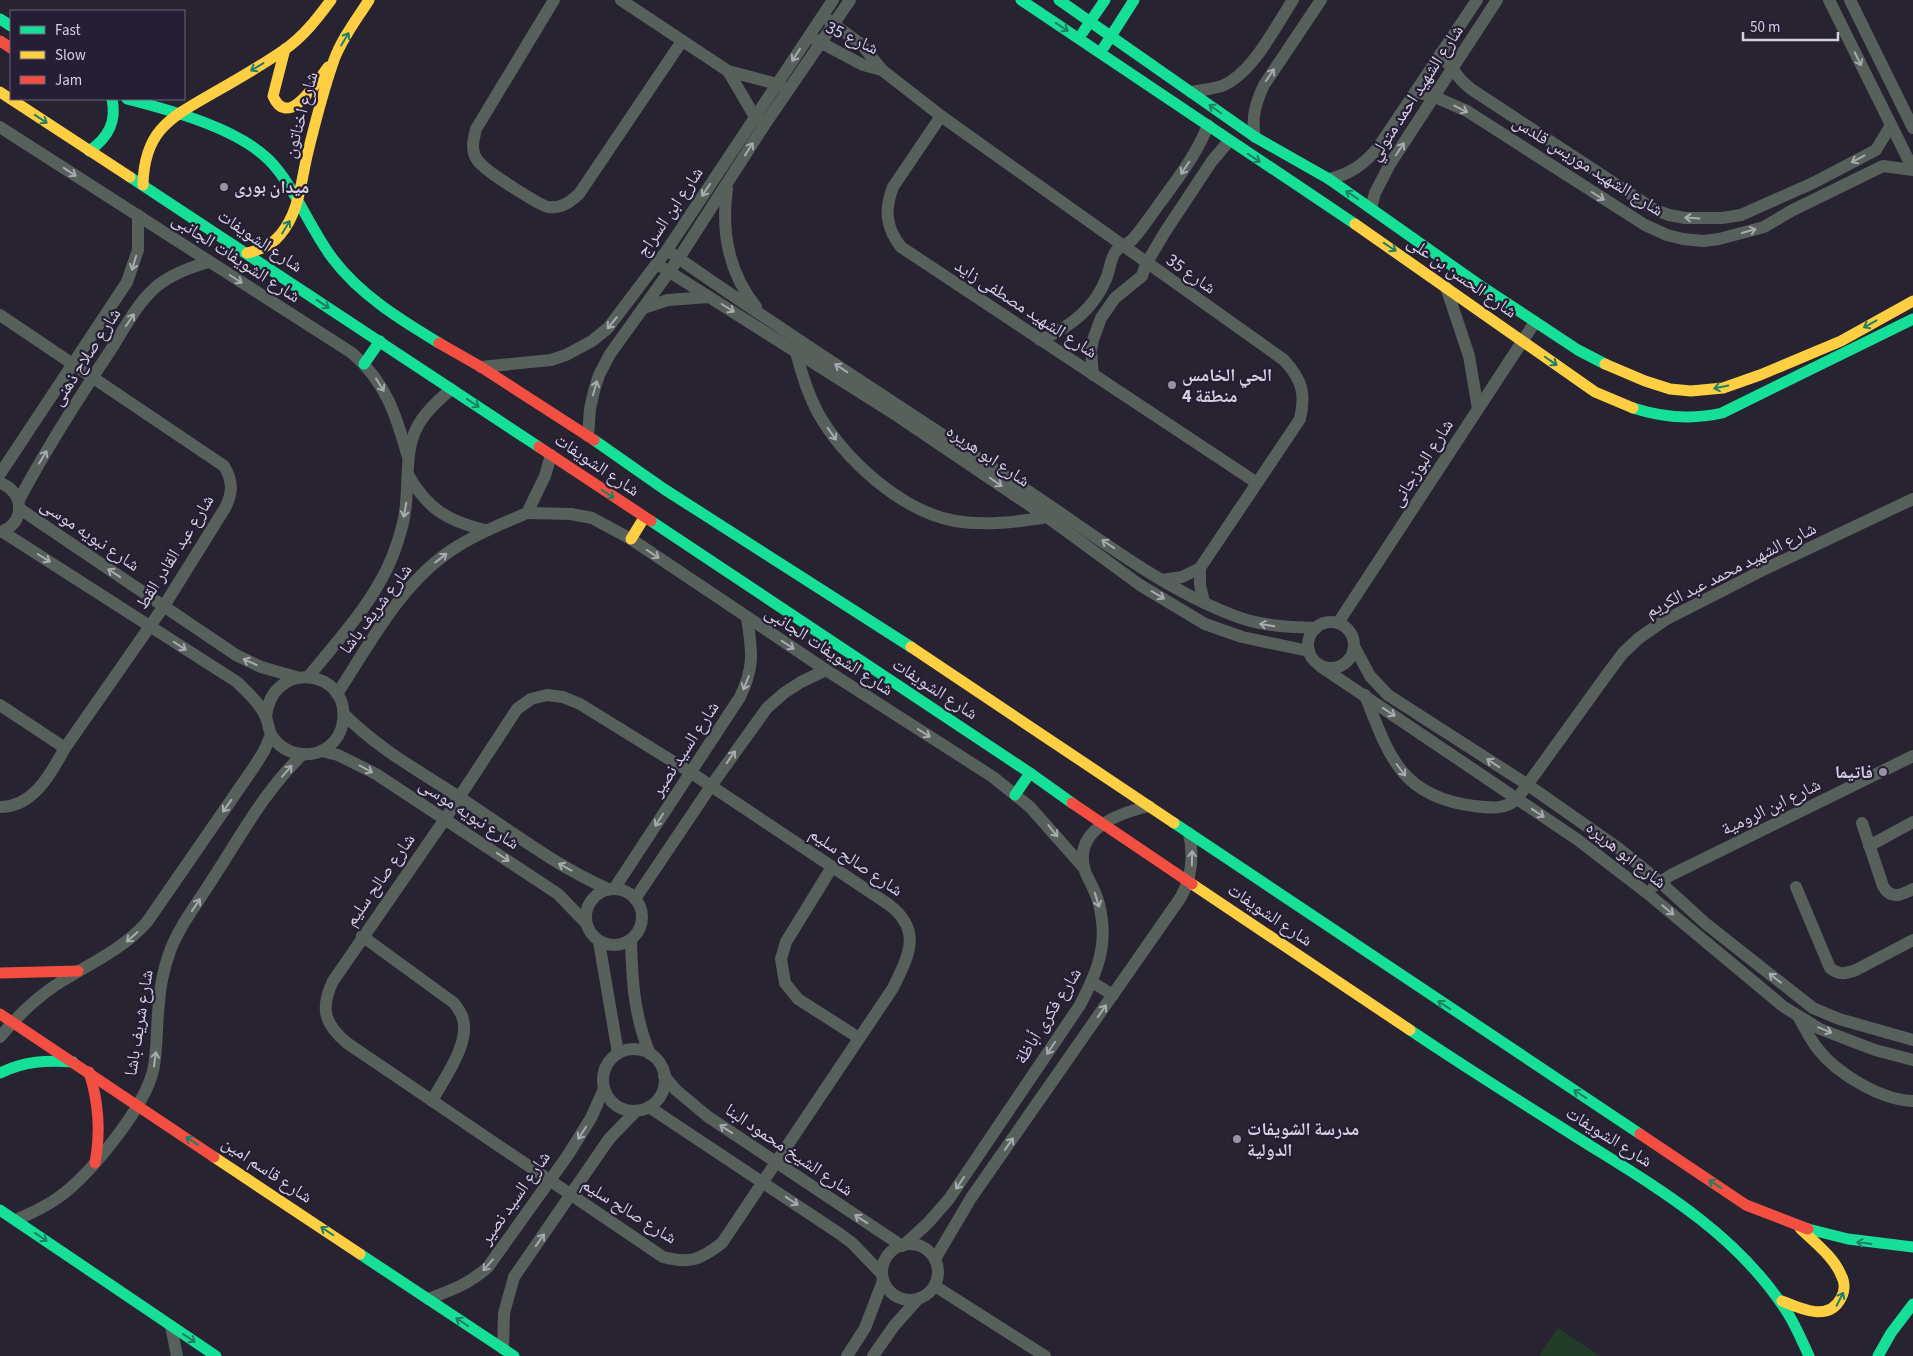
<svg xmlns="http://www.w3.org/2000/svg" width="1913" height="1356" viewBox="0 0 1913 1356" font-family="'Source Sans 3','Noto Naskh Arabic',sans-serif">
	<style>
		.green { fill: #223c29 }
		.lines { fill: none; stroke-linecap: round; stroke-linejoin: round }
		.street { stroke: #57605a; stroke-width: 12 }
		.fast { stroke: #16e098; stroke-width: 11 }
		.slow { stroke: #ffcf43; stroke-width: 11 }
		.jam { stroke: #f24e42; stroke-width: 11 }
		.oneway { stroke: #1e7f66 }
		.oneway2 { stroke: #a9a9b1 }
		.poi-dot { fill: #9893a2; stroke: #251e35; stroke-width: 2 }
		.labels { text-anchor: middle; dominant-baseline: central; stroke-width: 4.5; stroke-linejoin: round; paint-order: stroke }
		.street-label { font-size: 18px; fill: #d5d0e0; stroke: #251e35 }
		.poi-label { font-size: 18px; font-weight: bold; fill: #d5d0e0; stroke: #251e35; text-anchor: start }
	</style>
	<rect width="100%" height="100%" fill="#272330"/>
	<path class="green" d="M 1558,1328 L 1600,1356 L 1539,1356 Z"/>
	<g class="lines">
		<g class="street">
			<path d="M 554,0 L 476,129 C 474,138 471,147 475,156 C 476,158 479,163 482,165 C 489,173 539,205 548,207 C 561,209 570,202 579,194 L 682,41"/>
			<path d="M 621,0 L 728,71 L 777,84 L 784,88"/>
			<path d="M 1829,0 L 1913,169"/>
			<path d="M 1850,0 L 1913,128"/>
			<path d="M 823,16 L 862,45 L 882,70 L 941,116 L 1284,360 C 1302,380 1306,393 1300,419 L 1200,568 L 1182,577 L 1162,580"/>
			<path d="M 814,39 L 863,65 L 882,70"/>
			<path d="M 1440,54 L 1462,81 L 1471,89 L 1655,210 L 1669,215 L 1685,218 L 1722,218 L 1741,215 L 1813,183 L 1876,150 L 1891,125"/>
			<path d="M 728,71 L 755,117 L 760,121"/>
			<path d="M 1191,92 C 1201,90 1212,89 1222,86 C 1253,73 1275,27 1293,0"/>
			<path d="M 1416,92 L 1435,97 L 1467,111 L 1645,225 L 1667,235 L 1683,239 L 1703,241 L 1719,239 L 1764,227 L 1791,211 L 1883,166 L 1913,170"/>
			<path d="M 941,116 L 893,187 C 884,210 886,228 901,247 L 1257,483"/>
			<path d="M 0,127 L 352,353 C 386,382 396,415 408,457"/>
			<path d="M 1255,137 C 1251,118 1256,102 1264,85 L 1321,0"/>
			<path d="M 1329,179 C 1350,174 1363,165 1377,149 L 1477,0"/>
			<path d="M 727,189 C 721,232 729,273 756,307"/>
			<path d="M 1371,208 L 1375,193 L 1390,164 L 1497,0"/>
			<path d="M 667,250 C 783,332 903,408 1022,487 C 1088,530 1156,585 1230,614 C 1258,626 1286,627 1316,628"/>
			<path d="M 657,264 L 896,415 L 1047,517 L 1140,585 L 1205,624 L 1242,637 L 1309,651"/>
			<path d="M 1446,287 L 1469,356 L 1478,409"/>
			<path d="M 643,308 L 668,300 L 709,297"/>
			<path d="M 0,315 L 224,466 C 233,481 233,493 225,508 L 164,606 L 65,748 C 51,773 34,807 0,807"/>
			<path d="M 1040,340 C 1069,328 1094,309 1106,279 C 1110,270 1110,259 1116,251 C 1121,246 1127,244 1132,240 C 1142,229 1151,215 1160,203 C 1178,178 1197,154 1208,125"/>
			<path d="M 798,349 L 796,352 C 801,372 808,394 818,413 C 845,460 901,511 955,521 C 985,526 1017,522 1047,517 L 1049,515"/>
			<path d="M 481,367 L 551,360 L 566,355 L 592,341 L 608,328 L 667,250 L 833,0"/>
			<path d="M 1093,375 L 1091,351 L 1093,340 L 1101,318 L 1115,298 L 1142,276 L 1146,264 L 1165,232 L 1212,161 L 1229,141"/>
			<path d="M 588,436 L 590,409 L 594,391 L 599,375 L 610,354 L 679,258 L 765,124 L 850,0"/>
			<path d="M 0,474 L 127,282 L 138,250 L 138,215"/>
			<path d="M 408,475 C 428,509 447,521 485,530"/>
			<path d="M 0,483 C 25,491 26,524 0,532"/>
			<path d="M 19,500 C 46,449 78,399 110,351 C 124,329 137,303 157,286 C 172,274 191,267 209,262"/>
			<path d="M 20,509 L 236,655 L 261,667 L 296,677"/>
			<path d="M 527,513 L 571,514 L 592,518 L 631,539 L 826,670 L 993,777 L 1030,807 L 1084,868"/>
			<path d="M 3,532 L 237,682 C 247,692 261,704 266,718 C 269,723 268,730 272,736 C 284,755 310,760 328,747 C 336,741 342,731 343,721 C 350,668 270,659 266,718"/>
			<path d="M 1200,568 L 1200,585 L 1204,602"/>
			<circle cx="1331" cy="645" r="23"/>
			<path d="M 1338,623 L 1535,322"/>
			<path d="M 1355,648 L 1370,676 L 1388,695 L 1528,785 L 1618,848 L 1660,882 L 1705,923 L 1813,1008 L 1839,1019 L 1913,1040"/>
			<path d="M 1320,666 L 1578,840 L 1647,893 L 1784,1007 L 1820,1029 L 1875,1050 L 1913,1060"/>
			<path d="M 308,677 C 339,639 375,601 393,555 C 399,539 405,521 406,503 C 409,475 404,444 422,419 C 430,407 441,398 451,389"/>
			<path d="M 337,694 C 371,642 403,579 458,546 C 480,532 504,523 527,513 L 545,476 L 551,455"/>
			<path d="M 547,695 L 563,697 L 580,704 L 690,772 L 888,904 C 923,930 909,955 893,988 L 722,1243 C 700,1260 690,1264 663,1257 L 347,1043 C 324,1024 320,1008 333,981 L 445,819 L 517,709 L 531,699 Z"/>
			<path d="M 1365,695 C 1389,756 1401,797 1474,806 C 1490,808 1505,810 1517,799 L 1608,673 L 1623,653 L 1639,638 L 1665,620 L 1767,568 L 1913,499"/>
			<path d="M 0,705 L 65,748"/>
			<path d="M 344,714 C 377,748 419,771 459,797 C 508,829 554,865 608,889"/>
			<path d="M 321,751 L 338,755 L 376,774 L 558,894 L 586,923"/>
			<path d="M 1862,823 L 1883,886 C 1891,900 1901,895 1913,889"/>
			<path d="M 1869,846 L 1913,822"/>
			<path d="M 832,867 L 786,942 L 781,959 L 785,983 L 798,999 L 859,1038"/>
			<path d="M 1654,886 L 1671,875 L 1913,756"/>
			<path d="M 1796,887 L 1830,968 C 1839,975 1845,974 1856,970 L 1913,940"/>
			<circle cx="614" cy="917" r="28"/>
			<path d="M 614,889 L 740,697 C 755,666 752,651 747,618"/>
			<path d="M 635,899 L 711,786 L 767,708 L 784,693 L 801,682 L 826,670"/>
			<path d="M 362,936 L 454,1003 C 457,1007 460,1011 462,1016 C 472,1042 444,1078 432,1101"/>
			<path d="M 631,940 C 632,980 634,1016 650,1054"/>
			<path d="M 599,942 L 618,1053"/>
			<path d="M 1092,982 L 1113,995"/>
			<path d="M 1799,1018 C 1805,1028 1810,1039 1817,1048 C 1837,1074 1881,1100 1913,1101"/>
			<path d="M 0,1037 C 18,1015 38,996 62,981 C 93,962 123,949 147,922 L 254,767 L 264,751 L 271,735"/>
			<circle cx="634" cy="1080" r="31"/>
			<path d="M 664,1076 L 676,1090 L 707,1116 L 902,1246"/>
			<path d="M 649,1107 L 840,1234 L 852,1243 L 882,1274"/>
			<path d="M 16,1220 C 31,1213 46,1207 59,1197 C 90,1175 144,1108 153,1071 C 158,1049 156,1025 159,1003 C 160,985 164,968 170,951 C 179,927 196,905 210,883 C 239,839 264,791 303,754"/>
			<circle cx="910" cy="1272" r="28"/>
			<path d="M 904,1245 L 928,1223 L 949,1199 L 1080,1005 C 1094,978 1106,952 1102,921 C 1101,910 1098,898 1093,888 C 1090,881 1085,874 1084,867 C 1075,828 1120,813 1149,806"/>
			<path d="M 935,1259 L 971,1198 L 1181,897 C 1192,877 1194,856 1189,833"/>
			<path d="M 935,1286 L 1045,1356"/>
			<path d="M 428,1299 C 452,1290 469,1284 488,1267 L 568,1155 L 591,1118 L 604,1089"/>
			<path d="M 171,1326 L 177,1356"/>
			<path d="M 503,1349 L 504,1313 L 514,1277 L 609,1139 L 636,1111"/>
			<path d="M 847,1356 L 865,1328 L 883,1281"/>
			<path d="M 873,1356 L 894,1326 L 917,1300"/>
		</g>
		<g class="fast">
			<path d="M 1021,0 L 1355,224"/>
			<path d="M 1059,0 L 1255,137 L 1329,179 L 1478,284 L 1578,350 L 1605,364"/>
			<path d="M 0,19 L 11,26"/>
			<path d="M 1083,32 L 1105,0"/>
			<path d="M 1104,47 L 1134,0"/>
			<path d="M 127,99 C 170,110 237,128 269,160 C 294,185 310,229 333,259 C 360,295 401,320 439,343"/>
			<path d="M 89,151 C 108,138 117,122 112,99"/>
			<path d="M 130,177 L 539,447"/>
			<path d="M 364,364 L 380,341"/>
			<path d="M 1633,408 C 1661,417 1692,420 1722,413 L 1913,319"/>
			<path d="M 594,440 L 664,489 L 911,647"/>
			<path d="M 651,521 L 1030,773 L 1072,803"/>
			<path d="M 1015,795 L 1030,773"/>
			<path d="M 1174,823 L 1640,1134"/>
			<path d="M 1410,1030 C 1469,1070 1529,1107 1589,1145 C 1661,1190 1734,1233 1783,1306 C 1794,1321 1801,1339 1809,1356"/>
			<path d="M 0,1073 C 24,1061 47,1060 73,1062"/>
			<path d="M 0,1210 L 216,1356"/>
			<path d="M 1808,1229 L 1848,1239 L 1913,1247"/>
			<path d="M 360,1254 L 514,1356"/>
			<path d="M 1878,1356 L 1891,1333 L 1913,1304"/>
		</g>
		<g class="slow">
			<path d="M 285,49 L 273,96 C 288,131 318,80 328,67"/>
			<path d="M 0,92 L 130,177"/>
			<path d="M 143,185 C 144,129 172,117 215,92 C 238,79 262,65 284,50 C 303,37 317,19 331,0"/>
			<path d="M 1355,224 L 1595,392 L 1633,408"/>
			<path d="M 247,253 C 259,250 272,245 280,235 C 299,213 301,182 307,156 C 315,123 323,91 334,60 C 342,38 357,19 369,0"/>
			<path d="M 1605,364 L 1645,381 L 1670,389 L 1691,391 L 1723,388 L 1760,375 L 1841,341 L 1913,301"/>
			<path d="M 631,539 L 644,518"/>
			<path d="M 911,647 L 1174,823"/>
			<path d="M 1192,884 L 1410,1030"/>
			<path d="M 214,1157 L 360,1254"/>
			<path d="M 1782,1301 C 1801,1309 1829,1322 1841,1298 C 1845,1291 1845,1282 1841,1275 C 1834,1257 1814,1242 1800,1228"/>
		</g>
		<g class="jam">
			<path d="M 0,41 L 11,48"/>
			<path d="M 439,343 L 481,367 L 594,440"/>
			<path d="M 539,447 L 651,521"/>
			<path d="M 1072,803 L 1192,884"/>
			<path d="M 0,973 L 78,971"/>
			<path d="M 0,1014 L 214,1157"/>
			<path d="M 89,1072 C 99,1103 101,1131 95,1163"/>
			<path d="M 1640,1134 L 1746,1205 L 1808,1229"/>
		</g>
	</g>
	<defs><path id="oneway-shaft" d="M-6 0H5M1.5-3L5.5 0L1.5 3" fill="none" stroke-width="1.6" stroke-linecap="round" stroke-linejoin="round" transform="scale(1.25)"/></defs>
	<g class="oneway">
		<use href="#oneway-shaft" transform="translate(1062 27) rotate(34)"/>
		<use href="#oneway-shaft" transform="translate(345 39) rotate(-59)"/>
		<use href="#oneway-shaft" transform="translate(257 67) rotate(149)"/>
		<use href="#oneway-shaft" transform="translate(1215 109) rotate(-145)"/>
		<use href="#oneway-shaft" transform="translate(41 119) rotate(34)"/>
		<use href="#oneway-shaft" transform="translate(1254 158) rotate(33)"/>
		<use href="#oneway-shaft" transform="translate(1352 195) rotate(-146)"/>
		<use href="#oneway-shaft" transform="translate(286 227) rotate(-59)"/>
		<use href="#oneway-shaft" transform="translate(1390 247) rotate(34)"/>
		<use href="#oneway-shaft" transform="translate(323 304) rotate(33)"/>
		<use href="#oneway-shaft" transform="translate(1870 324) rotate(151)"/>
		<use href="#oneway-shaft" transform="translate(1551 361) rotate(35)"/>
		<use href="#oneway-shaft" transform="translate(1721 387) rotate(169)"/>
		<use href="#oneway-shaft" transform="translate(473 403) rotate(34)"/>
		<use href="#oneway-shaft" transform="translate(608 494) rotate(34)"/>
		<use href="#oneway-shaft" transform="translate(1444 1005) rotate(-147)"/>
		<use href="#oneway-shaft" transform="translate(1580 1094) rotate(-147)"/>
		<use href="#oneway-shaft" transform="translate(192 1141) rotate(-146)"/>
		<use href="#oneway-shaft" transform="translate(1715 1184) rotate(-146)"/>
		<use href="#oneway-shaft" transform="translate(327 1231) rotate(-146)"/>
		<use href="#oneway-shaft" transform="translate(41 1237) rotate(34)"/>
		<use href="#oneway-shaft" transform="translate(1864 1243) rotate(-172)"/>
		<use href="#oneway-shaft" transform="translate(1840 1299) rotate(-63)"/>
		<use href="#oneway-shaft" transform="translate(462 1322) rotate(-146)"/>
		<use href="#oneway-shaft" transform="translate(189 1338) rotate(34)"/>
	</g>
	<g class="oneway2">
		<use href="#oneway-shaft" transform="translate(796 55) rotate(123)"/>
		<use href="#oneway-shaft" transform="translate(1858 59) rotate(64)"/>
		<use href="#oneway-shaft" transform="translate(1270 75) rotate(-56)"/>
		<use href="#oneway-shaft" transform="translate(1461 109) rotate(27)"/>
		<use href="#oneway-shaft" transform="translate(749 149) rotate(-58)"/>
		<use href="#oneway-shaft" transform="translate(1400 149) rotate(-56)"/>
		<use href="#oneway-shaft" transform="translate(1858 159) rotate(152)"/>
		<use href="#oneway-shaft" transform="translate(1185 168) rotate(124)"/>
		<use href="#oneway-shaft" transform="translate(70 172) rotate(33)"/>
		<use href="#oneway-shaft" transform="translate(706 190) rotate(124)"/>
		<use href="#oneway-shaft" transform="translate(1598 196) rotate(32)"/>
		<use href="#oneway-shaft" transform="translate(1692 218) rotate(-176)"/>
		<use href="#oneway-shaft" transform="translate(1749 231) rotate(-16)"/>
		<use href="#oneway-shaft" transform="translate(134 263) rotate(107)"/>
		<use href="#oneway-shaft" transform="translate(236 279) rotate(32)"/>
		<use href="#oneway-shaft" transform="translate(728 308) rotate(32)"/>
		<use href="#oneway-shaft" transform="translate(130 320) rotate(-56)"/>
		<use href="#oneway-shaft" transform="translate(612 323) rotate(130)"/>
		<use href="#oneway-shaft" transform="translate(841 368) rotate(-147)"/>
		<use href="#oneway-shaft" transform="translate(380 385) rotate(58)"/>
		<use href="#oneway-shaft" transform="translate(595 388) rotate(-74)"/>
		<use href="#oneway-shaft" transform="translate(832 434) rotate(55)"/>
		<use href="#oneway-shaft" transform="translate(43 457) rotate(-58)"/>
		<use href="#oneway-shaft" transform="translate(996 482) rotate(35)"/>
		<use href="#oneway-shaft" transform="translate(405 510) rotate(100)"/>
		<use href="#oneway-shaft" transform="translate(1108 544) rotate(-146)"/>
		<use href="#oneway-shaft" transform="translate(653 554) rotate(34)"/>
		<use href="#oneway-shaft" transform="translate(44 558) rotate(32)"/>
		<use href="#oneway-shaft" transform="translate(441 558) rotate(-38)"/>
		<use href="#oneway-shaft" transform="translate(114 573) rotate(-146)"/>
		<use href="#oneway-shaft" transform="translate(1158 595) rotate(31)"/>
		<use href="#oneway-shaft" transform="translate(1267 625) rotate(-170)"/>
		<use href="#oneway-shaft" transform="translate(788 645) rotate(33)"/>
		<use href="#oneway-shaft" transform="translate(180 646) rotate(33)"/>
		<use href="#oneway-shaft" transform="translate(250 662) rotate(-156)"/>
		<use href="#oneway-shaft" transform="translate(746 683) rotate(112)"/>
		<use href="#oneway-shaft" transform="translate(1389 712) rotate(34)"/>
		<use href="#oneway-shaft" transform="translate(924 733) rotate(32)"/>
		<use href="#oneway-shaft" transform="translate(731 757) rotate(-55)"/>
		<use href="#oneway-shaft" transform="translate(1493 763) rotate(-147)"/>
		<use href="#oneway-shaft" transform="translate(366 769) rotate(28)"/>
		<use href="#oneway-shaft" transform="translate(1401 770) rotate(53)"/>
		<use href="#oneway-shaft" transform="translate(287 771) rotate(-49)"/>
		<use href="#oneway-shaft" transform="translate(227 806) rotate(125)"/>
		<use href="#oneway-shaft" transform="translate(1538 813) rotate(34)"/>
		<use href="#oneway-shaft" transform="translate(659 820) rotate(123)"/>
		<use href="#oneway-shaft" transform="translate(1053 831) rotate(51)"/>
		<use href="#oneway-shaft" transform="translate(503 857) rotate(34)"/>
		<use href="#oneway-shaft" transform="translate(1192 858) rotate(-89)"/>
		<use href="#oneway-shaft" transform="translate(565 867) rotate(-151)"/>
		<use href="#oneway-shaft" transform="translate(1097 900) rotate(73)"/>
		<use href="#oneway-shaft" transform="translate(196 905) rotate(-56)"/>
		<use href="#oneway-shaft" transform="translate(1668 910) rotate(40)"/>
		<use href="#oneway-shaft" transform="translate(132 937) rotate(139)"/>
		<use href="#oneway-shaft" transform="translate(1775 978) rotate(-142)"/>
		<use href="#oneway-shaft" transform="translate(1102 1011) rotate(-55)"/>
		<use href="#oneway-shaft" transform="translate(1825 1030) rotate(22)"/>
		<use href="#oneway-shaft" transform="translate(1051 1048) rotate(124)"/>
		<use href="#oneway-shaft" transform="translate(155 1059) rotate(-82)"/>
		<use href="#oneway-shaft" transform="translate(726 1129) rotate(-147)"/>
		<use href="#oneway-shaft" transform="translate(582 1133) rotate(123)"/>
		<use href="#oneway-shaft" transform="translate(1009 1144) rotate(-55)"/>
		<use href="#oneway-shaft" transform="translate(960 1183) rotate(124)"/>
		<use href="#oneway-shaft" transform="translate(792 1201) rotate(34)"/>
		<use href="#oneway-shaft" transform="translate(861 1219) rotate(-147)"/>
		<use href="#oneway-shaft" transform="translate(540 1240) rotate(-55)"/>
		<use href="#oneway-shaft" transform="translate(488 1265) rotate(131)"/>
	</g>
	<g class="poi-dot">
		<circle cx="224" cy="187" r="5"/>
		<circle cx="1172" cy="385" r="5"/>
		<circle cx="1883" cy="772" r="5"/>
		<circle cx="1237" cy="1139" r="5"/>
	</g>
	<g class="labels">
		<g class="street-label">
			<text transform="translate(852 38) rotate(25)">شارع 35</text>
			<text transform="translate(1416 93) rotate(-57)">شارع الشهيد احمد متولي</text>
			<text transform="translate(301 115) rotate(-75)">شارع اخناتون</text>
			<text transform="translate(1588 166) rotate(32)">شارع الشهيد موريس قلدس</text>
			<text transform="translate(670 212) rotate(-56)">شارع ابن السراج</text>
			<text transform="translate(260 241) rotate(34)">شارع الشويفات</text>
			<text transform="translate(236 258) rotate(33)">شارع الشويفات الجانبى</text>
			<text transform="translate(1191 274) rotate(35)">شارع 35</text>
			<text transform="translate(1462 277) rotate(35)">شارع الحسن بن على</text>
			<text transform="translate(1026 309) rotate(33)">شارع الشهيد مصطفى زايد</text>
			<text transform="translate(86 357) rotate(-57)">شارع صلاح ذهنى</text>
			<text transform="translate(988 456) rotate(34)">شارع ابو هريره</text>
			<text transform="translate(1422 463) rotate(-57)">شارع البوزجانى</text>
			<text transform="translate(597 465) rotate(34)">شارع الشويفات</text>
			<text transform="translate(90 535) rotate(34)">شارع نبويه موسى</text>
			<text transform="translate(175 552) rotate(-58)">شارع عبد القادر القط</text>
			<text transform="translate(1731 570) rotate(-27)">شارع الشهيد محمد عبد الكريم</text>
			<text transform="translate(376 609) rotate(-53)">شارع شريف باشا</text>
			<text transform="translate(829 651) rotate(33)">شارع الشويفات الجانبى</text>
			<text transform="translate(935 689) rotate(33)">شارع الشويفات</text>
			<text transform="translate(685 749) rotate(-57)">شارع السيد نصير</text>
			<text transform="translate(1771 807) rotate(-26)">شارع ابن الرومية</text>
			<text transform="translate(469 814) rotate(33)">شارع نبويه موسى</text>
			<text transform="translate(1626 855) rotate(38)">شارع ابو هريره</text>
			<text transform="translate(856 862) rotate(34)">شارع صالح سليم</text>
			<text transform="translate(380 880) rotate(-55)">شارع صالح سليم</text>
			<text transform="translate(1270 915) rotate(34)">شارع الشويفات</text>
			<text transform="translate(1048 1016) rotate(-58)">شارع فكرى أباظة</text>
			<text transform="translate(139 1023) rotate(-81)">شارع شريف باشا</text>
			<text transform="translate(1609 1137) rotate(32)">شارع الشويفات</text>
			<text transform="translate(789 1150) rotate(34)">شارع الشيخ محمود البنا</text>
			<text transform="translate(267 1170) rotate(34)">شارع قاسم امين</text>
			<text transform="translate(515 1198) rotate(-55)">شارع السيد نصير</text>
			<text transform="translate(629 1211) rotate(32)">شارع صالح سليم</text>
		</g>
		<g class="poi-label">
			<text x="234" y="187">ميدان بورى</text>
			<text x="1182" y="375">الحي الخامس<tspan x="1182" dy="21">منطقة 4</tspan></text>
			<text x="1873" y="772" text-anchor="end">فاتيما</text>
			<text x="1247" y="1129">مدرسة الشويفات<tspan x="1247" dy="21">الدولية</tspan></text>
		</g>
	</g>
	<rect x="10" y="10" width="175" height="90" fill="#251e35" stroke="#6b6579"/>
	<rect x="20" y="26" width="25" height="8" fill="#16e098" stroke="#6b6579"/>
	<text x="55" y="35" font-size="15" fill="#d5d0e0">Fast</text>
	<rect x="20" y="51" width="25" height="8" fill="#ffcf43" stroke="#6b6579"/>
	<text x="55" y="60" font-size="15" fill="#d5d0e0">Slow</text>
	<rect x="20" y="76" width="25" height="8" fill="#f24e42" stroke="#6b6579"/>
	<text x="55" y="85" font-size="15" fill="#d5d0e0">Jam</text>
	<path d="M1743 32v8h95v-8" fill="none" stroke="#d5d0e0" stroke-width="2.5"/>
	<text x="1750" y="32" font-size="15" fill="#d5d0e0" stroke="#251e35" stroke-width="4" paint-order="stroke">50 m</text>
</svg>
